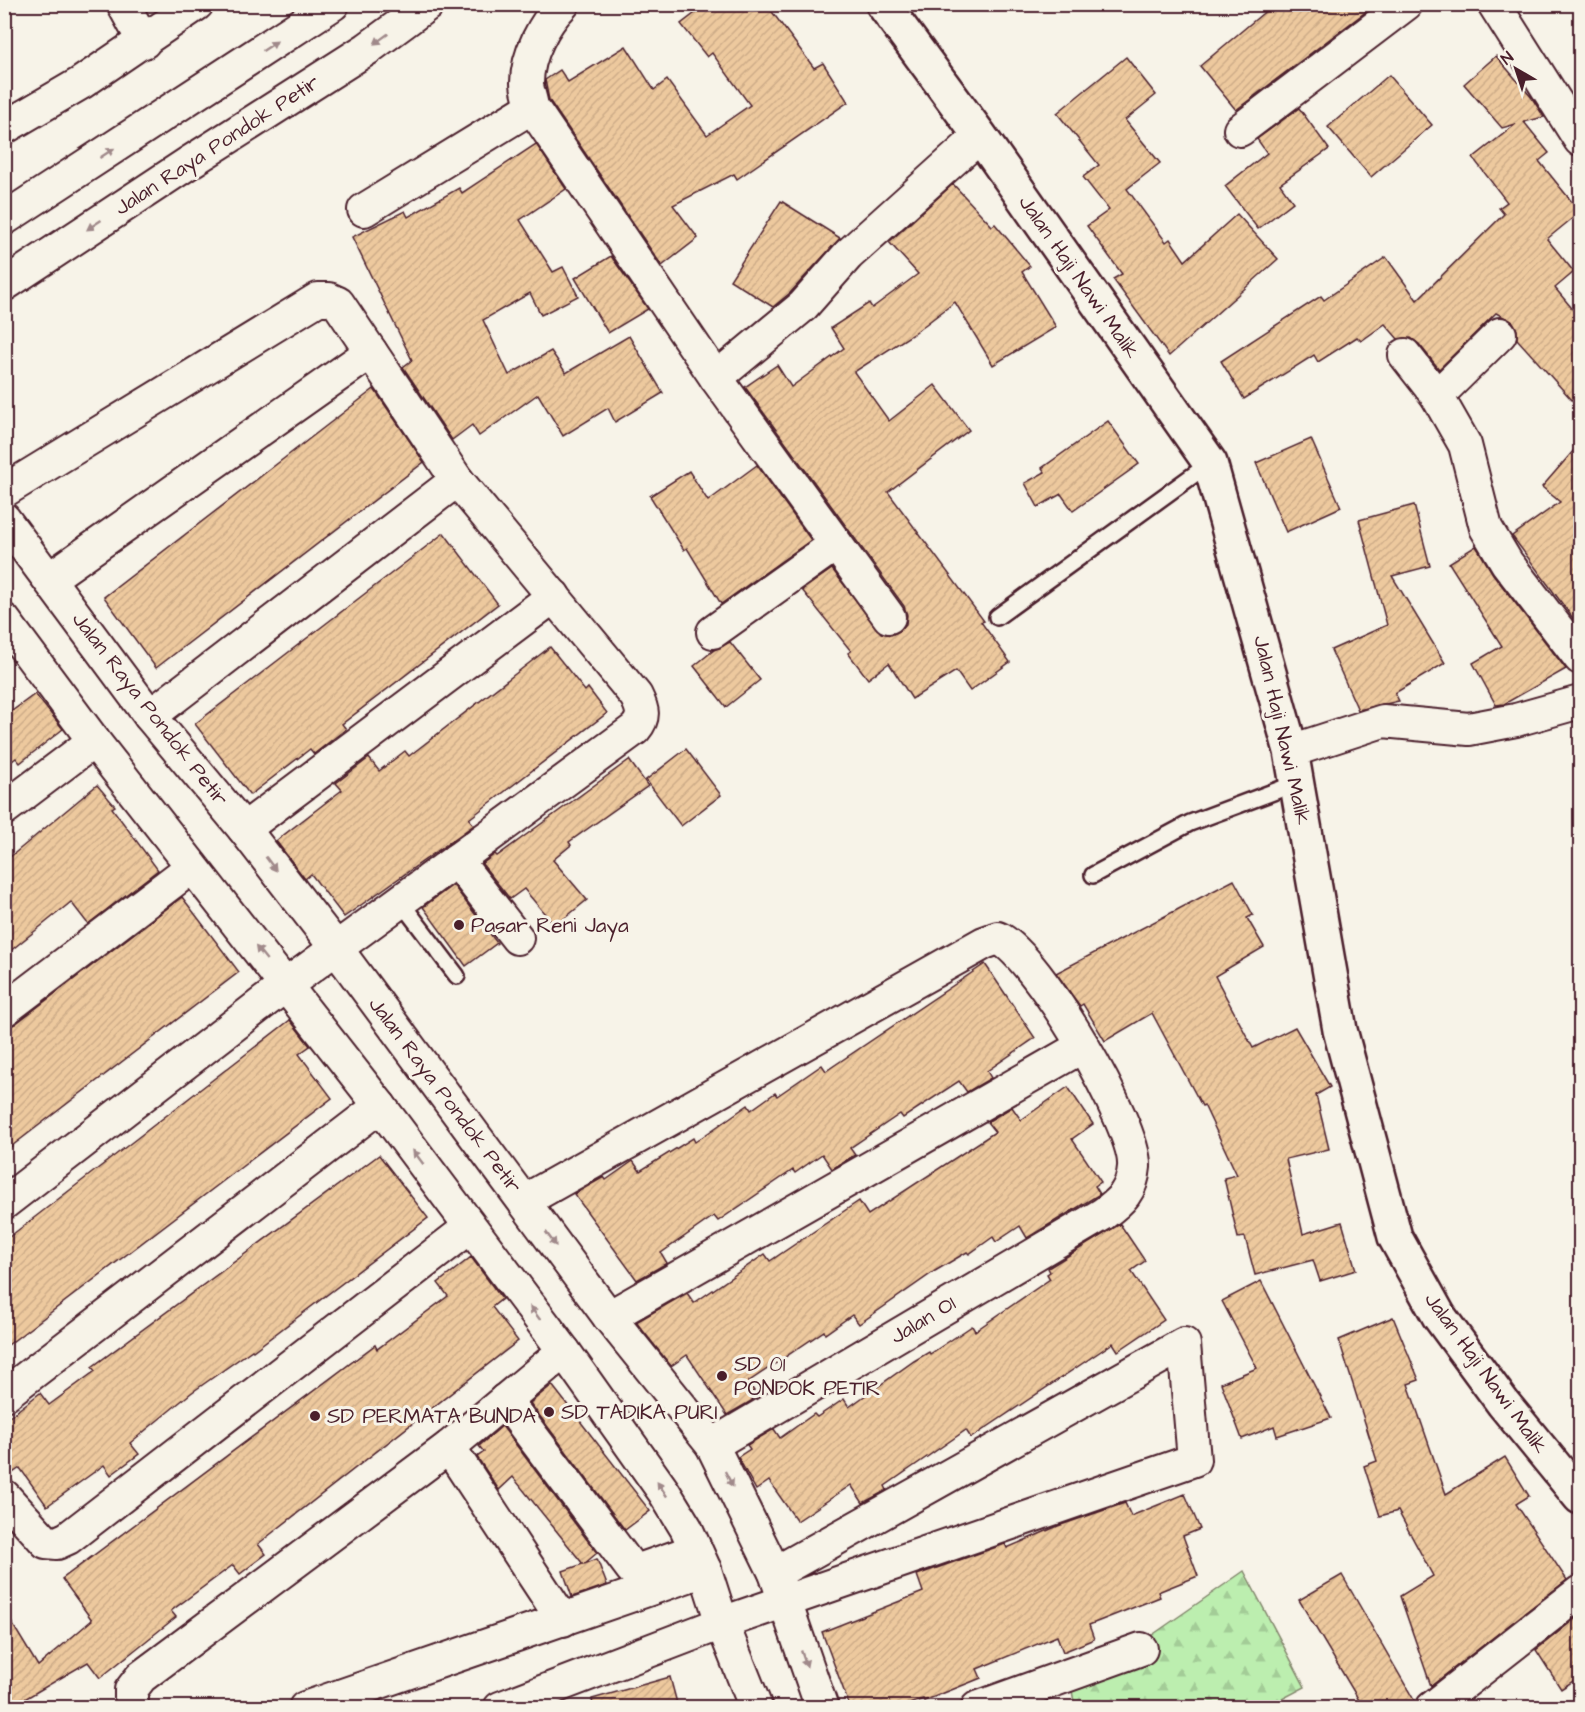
<svg xmlns="http://www.w3.org/2000/svg" width="1585" height="1712" viewBox="0 0 1585 1712" font-family="'Architects Daughter',sans-serif">
	<style>
		.forest { fill: url(#forest-firs); stroke: #83866d; stroke-width: 1.5 }
		.building { fill: url(#building-hatch); stroke: #4a1f2b; stroke-width: 1.5 }
		.lines { fill: none; stroke-linecap: round; stroke-linejoin: round }
		.service-casing { stroke: #4a1f2b; stroke-width: 20 }
		.minor-casing { stroke: #4a1f2b; stroke-width: 36 }
		.secondary-casing { stroke: #4a1f2b; stroke-width: 38 }
		.service { stroke: #f7f3e8; stroke-width: 15 }
		.minor { stroke: #f7f3e8; stroke-width: 32 }
		.secondary { stroke: #f7f3e8; stroke-width: 33 }
		.oneway { fill: #a0898a }
		.poi-dot { fill: #4a1f2b; stroke: #f7f3e8; stroke-width: 2 }
		.labels { text-anchor: middle; dominant-baseline: central; stroke-width: 6; stroke-linejoin: round; paint-order: stroke }
		.street-label { font-size: 21px; fill: #4a1f2b; stroke: #f7f3e8 }
		.poi-label { font-size: 21px; fill: #4a1f2b; stroke: #f7f3e8; text-anchor: start }
	</style>
	<defs>
		<pattern id="forest-firs" width="22" height="20" patternUnits="userSpaceOnUse" patternTransform="scale(1.5)"><rect width="22" height="20" fill="#bceeaf"/><path d="M5 1l3.5 6h-7zM16 11l3.5 6h-7z" fill="#a3cc97"/></pattern>
		<pattern id="building-hatch" width="6" height="6" patternUnits="userSpaceOnUse" patternTransform="scale(1.5)"><rect width="6" height="6" fill="#edc99e"/><path d="M-1 1l2-2M0 6l6-6M5 7l2-2" fill="none" stroke="#cdac88"/></pattern>
	</defs>
	<rect width="100%" height="100%" fill="#f7f3e8"/>
	<filter id="ink" filterUnits="userSpaceOnUse"><feTurbulence type="fractalNoise" baseFrequency=".0167" numOctaves="2"/><feDisplacementMap in="SourceGraphic" scale="12" xChannelSelector="R" yChannelSelector="G"/><feConvolveMatrix kernelMatrix="1 2 1 2 8 2 1 2 1" color-interpolation-filters="sRGB"/></filter>
	<g filter="url(#ink)">
		<path class="forest" d="M 1244,1571 L 1305,1687 L 1265,1708 L 1075,1707 L 1072,1691 Z"/>
		<g class="building">
			<path d="M 707,4 L 767,5 L 814,68 L 823,63 L 848,102 L 737,179 L 734,174 L 673,205 L 698,238 L 662,266 L 549,100 L 545,80 L 560,70 L 568,82 L 626,46 L 654,90 L 667,80 L 707,135 L 750,105 L 712,53 L 707,57 L 681,24 Z"/>
			<path d="M 1274,4 L 1376,4 L 1236,110 L 1200,66 Z"/>
			<path d="M 1496,56 L 1532,98 L 1544,117 L 1524,122 L 1549,153 L 1539,161 L 1580,212 L 1547,239 L 1574,272 L 1555,288 L 1581,319 L 1581,410 L 1517,339 L 1517,330 L 1513,322 L 1496,313 L 1439,369 L 1419,344 L 1411,338 L 1398,339 L 1385,324 L 1361,341 L 1357,337 L 1318,362 L 1314,355 L 1244,399 L 1221,361 L 1321,296 L 1324,300 L 1386,257 L 1417,300 L 1504,214 L 1499,208 L 1507,202 L 1473,158 L 1516,124 L 1502,128 L 1464,84 Z"/>
			<path d="M 1126,57 L 1156,95 L 1125,120 L 1160,163 L 1127,189 L 1166,242 L 1170,239 L 1185,261 L 1237,214 L 1278,259 L 1169,356 L 1113,279 L 1122,274 L 1087,226 L 1109,210 L 1083,177 L 1099,165 L 1057,113 Z"/>
			<path d="M 1389,75 L 1432,125 L 1371,177 L 1328,127 Z"/>
			<path d="M 1299,108 L 1329,149 L 1280,184 L 1293,202 L 1258,229 L 1225,186 L 1267,153 L 1257,139 Z"/>
			<path d="M 536,144 L 566,189 L 520,220 L 553,272 L 563,267 L 578,296 L 541,315 L 530,293 L 483,320 L 509,375 L 551,351 L 566,373 L 629,336 L 663,393 L 615,422 L 608,408 L 563,436 L 538,394 L 479,436 L 472,425 L 452,440 L 403,367 L 412,360 L 352,237 L 405,211 L 408,217 L 459,188 L 462,193 Z"/>
			<path d="M 953,184 L 992,226 L 995,224 L 1030,266 L 1022,272 L 1056,327 L 993,365 L 955,302 L 913,334 L 854,372 L 889,421 L 935,385 L 969,430 L 888,492 L 984,621 L 981,622 L 1010,662 L 970,691 L 956,671 L 912,699 L 889,663 L 868,679 L 848,653 L 851,651 L 802,590 L 832,569 L 881,633 L 891,635 L 900,631 L 906,624 L 907,615 L 904,606 L 745,387 L 777,365 L 791,387 L 844,348 L 831,328 L 869,303 L 872,308 L 918,274 L 889,242 Z"/>
			<path d="M 781,201 L 840,238 L 790,293 L 773,307 L 730,280 Z"/>
			<path d="M 611,256 L 648,309 L 608,333 L 575,278 Z"/>
			<path d="M 374,389 L 424,462 L 156,668 L 104,597 Z"/>
			<path d="M 1108,421 L 1139,464 L 1073,511 L 1061,494 L 1038,507 L 1025,483 L 1045,472 L 1042,468 Z"/>
			<path d="M 1311,439 L 1341,507 L 1286,532 L 1256,463 Z"/>
			<path d="M 1581,442 L 1581,629 L 1512,536 L 1560,502 L 1542,487 Z"/>
			<path d="M 757,465 L 811,540 L 721,604 L 687,548 L 684,550 L 650,496 L 689,471 L 708,501 Z"/>
			<path d="M 1414,505 L 1430,566 L 1392,576 L 1445,663 L 1395,693 L 1399,701 L 1358,710 L 1331,650 L 1387,625 L 1359,520 Z"/>
			<path d="M 444,533 L 498,604 L 342,724 L 346,729 L 314,754 L 310,749 L 250,795 L 195,724 Z"/>
			<path d="M 1476,546 L 1493,574 L 1566,669 L 1504,704 L 1496,705 L 1473,663 L 1502,646 L 1449,563 Z"/>
			<path d="M 730,642 L 760,680 L 726,707 L 694,666 L 714,650 Z"/>
			<path d="M 550,647 L 585,691 L 588,688 L 607,713 L 469,819 L 474,825 L 344,917 L 311,874 L 305,879 L 276,841 L 342,790 L 336,783 L 369,758 L 379,771 L 405,751 L 409,756 Z"/>
			<path d="M 35,694 L 63,729 L 20,763 L 16,758 L 4,767 L 4,717 Z"/>
			<path d="M 686,749 L 721,795 L 681,826 L 646,780 Z"/>
			<path d="M 629,760 L 648,786 L 569,842 L 571,845 L 553,860 L 587,900 L 555,926 L 524,889 L 510,899 L 482,864 L 495,854 L 497,856 Z"/>
			<path d="M 97,785 L 115,806 L 112,808 L 158,870 L 88,924 L 71,902 L 4,956 L 4,862 Z"/>
			<path d="M 1234,880 L 1253,915 L 1247,918 L 1264,947 L 1215,976 L 1253,1048 L 1295,1027 L 1330,1087 L 1316,1095 L 1329,1149 L 1286,1159 L 1303,1234 L 1342,1222 L 1356,1270 L 1320,1281 L 1313,1260 L 1255,1275 L 1245,1237 L 1238,1238 L 1224,1178 L 1237,1175 L 1204,1105 L 1202,1106 L 1152,1013 L 1105,1041 L 1083,1004 L 1080,1006 L 1056,973 Z"/>
			<path d="M 453,885 L 497,943 L 466,966 L 423,907 Z"/>
			<path d="M 182,897 L 239,972 L 4,1152 L 4,1028 L 15,1024 Z"/>
			<path d="M 985,964 L 1035,1038 L 987,1071 L 991,1078 L 967,1092 L 959,1081 L 903,1118 L 900,1114 L 850,1148 L 855,1155 L 832,1169 L 822,1154 L 795,1173 L 793,1170 L 718,1221 L 714,1216 L 661,1253 L 667,1263 L 637,1280 L 574,1194 L 604,1177 L 606,1180 L 633,1161 L 640,1171 L 693,1138 L 695,1142 L 748,1105 L 751,1110 L 775,1093 L 777,1096 L 822,1065 L 826,1071 Z"/>
			<path d="M 290,1020 L 310,1046 L 299,1054 L 332,1098 L 4,1348 L 4,1241 Z"/>
			<path d="M 1068,1087 L 1093,1124 L 1072,1139 L 1101,1182 L 1095,1186 L 1100,1194 L 1027,1238 L 1020,1226 L 996,1242 L 993,1237 L 969,1254 L 967,1252 L 935,1271 L 859,1324 L 852,1315 L 825,1334 L 824,1331 L 748,1382 L 754,1391 L 749,1394 L 753,1400 L 727,1415 L 687,1355 L 671,1366 L 636,1322 L 687,1293 L 694,1303 L 765,1254 L 770,1261 L 859,1201 L 868,1215 L 995,1132 L 987,1122 L 1012,1107 L 1021,1120 Z"/>
			<path d="M 379,1155 L 428,1218 L 253,1351 L 252,1350 L 191,1393 L 130,1443 L 139,1454 L 111,1475 L 104,1465 L 47,1506 L 20,1468 L 4,1479 L 4,1421 L 40,1393 L 49,1405 L 95,1371 L 92,1367 Z"/>
			<path d="M 1120,1224 L 1145,1261 L 1131,1271 L 1164,1320 L 1118,1351 L 1113,1343 L 971,1438 L 966,1430 L 885,1486 L 887,1490 L 863,1503 L 851,1485 L 797,1521 L 769,1481 L 756,1490 L 738,1457 L 750,1449 L 747,1445 L 774,1429 L 780,1438 L 814,1414 L 817,1417 L 844,1399 L 849,1407 L 914,1361 L 929,1352 L 930,1354 L 972,1326 L 975,1331 L 1050,1279 L 1047,1274 L 1050,1272 L 1048,1268 Z"/>
			<path d="M 471,1257 L 502,1299 L 492,1307 L 518,1341 L 258,1544 L 266,1554 L 240,1574 L 233,1565 L 171,1611 L 176,1617 L 100,1678 L 88,1662 L 11,1707 L 4,1699 L 7,1692 L 4,1610 L 38,1666 L 92,1620 L 62,1579 L 375,1345 L 377,1349 L 448,1296 L 438,1283 Z"/>
			<path d="M 1261,1281 L 1331,1418 L 1277,1436 L 1274,1426 L 1242,1439 L 1221,1383 L 1257,1368 L 1222,1301 Z"/>
			<path d="M 1393,1317 L 1419,1380 L 1408,1384 L 1446,1494 L 1505,1457 L 1529,1496 L 1516,1504 L 1567,1580 L 1431,1686 L 1400,1596 L 1433,1576 L 1398,1511 L 1380,1516 L 1364,1466 L 1377,1461 L 1339,1340 Z"/>
			<path d="M 552,1385 L 650,1511 L 625,1530 L 530,1403 Z"/>
			<path d="M 502,1426 L 597,1553 L 584,1564 L 597,1559 L 607,1585 L 572,1597 L 563,1571 L 583,1564 L 513,1477 L 499,1490 L 477,1457 L 484,1452 L 479,1446 Z"/>
			<path d="M 1185,1494 L 1200,1529 L 1183,1536 L 1198,1576 L 1158,1592 L 1160,1597 L 1089,1625 L 1094,1639 L 1063,1652 L 1057,1636 L 977,1669 L 981,1678 L 924,1701 L 923,1699 L 901,1707 L 850,1707 L 822,1632 L 923,1592 L 917,1575 L 1005,1544 L 1007,1548 L 1058,1526 L 1125,1503 L 1131,1516 Z"/>
			<path d="M 1342,1575 L 1415,1702 L 1414,1707 L 1363,1707 L 1299,1600 Z"/>
			<path d="M 1581,1614 L 1581,1676 L 1561,1689 L 1536,1650 Z"/>
			<path d="M 670,1677 L 678,1707 L 593,1707 L 592,1699 Z"/>
		</g>
		<g class="lines">
			<g class="service-casing">
				<g id="service">
					<path d="M 997,617 L 1210,463"/>
					<path d="M 1093,875 L 1190,823 L 1297,783"/>
					<path d="M 400,901 L 457,976"/>
				</g>
			</g>
			<g class="minor-casing">
				<g id="minor">
					<path d="M 123,4 L 144,42"/>
					<path d="M 563,4 C 544,23 527,55 527,83 C 527,90 531,99 532,107 L 716,378 L 889,617"/>
					<path d="M 1494,4 L 1580,140"/>
					<path d="M 4,128 L 81,83 L 197,4"/>
					<path d="M 1240,130 L 1406,4"/>
					<path d="M 364,210 L 532,107"/>
					<path d="M 4,219 L 333,4"/>
					<path d="M 4,285 L 190,162 L 367,49 L 428,4"/>
					<path d="M 1405,355 L 1437,396 L 1465,445 L 1486,528 L 1507,563 L 1580,658"/>
					<path d="M 716,378 L 803,306 L 848,255 L 980,136"/>
					<path d="M 1437,396 L 1500,334"/>
					<path d="M 4,491 L 318,299 L 329,299 L 338,303 L 457,480 L 636,696 C 643,710 645,717 635,729 L 286,985 L 4,1203"/>
					<path d="M 4,519 L 150,716 L 244,829 L 336,948 L 609,1317 L 712,1445 L 775,1573 L 822,1708"/>
					<path d="M 49,579 L 371,352"/>
					<path d="M 4,620 L 94,741 L 380,1106 L 564,1351 L 664,1492 L 686,1528 L 705,1570 L 722,1623 L 756,1708"/>
					<path d="M 713,632 L 836,544"/>
					<path d="M 150,716 L 457,480"/>
					<path d="M 1291,751 L 1383,721 L 1469,729 L 1516,720 L 1580,702"/>
					<path d="M 4,809 L 94,741"/>
					<path d="M 244,829 L 554,596"/>
					<path d="M 456,860 L 517,938"/>
					<path d="M 4,1010 L 192,867"/>
					<path d="M 524,1201 L 984,943 L 998,938 C 1036,954 1137,1126 1134,1167 C 1132,1191 1121,1201 1103,1214 L 712,1445"/>
					<path d="M 609,1317 L 1083,1046"/>
					<path d="M 4,1395 L 380,1106"/>
					<path d="M 505,1400 L 632,1569 L 636,1571 L 687,1553"/>
					<path d="M 449,1447 L 563,1620"/>
					<path d="M 4,1496 L 46,1542 L 57,1543 L 68,1538 L 470,1227"/>
					<path d="M 131,1708 L 131,1690 L 141,1677 L 449,1447 L 564,1351"/>
					<path d="M 305,1708 L 705,1570"/>
					<path d="M 500,1708 L 722,1623 L 1194,1460 L 1184,1344 L 775,1573"/>
					<path d="M 977,1708 L 1141,1649"/>
					<path d="M 1432,1708 L 1580,1592"/>
				</g>
			</g>
			<g class="secondary-casing">
				<path id="secondary" d="M 883,4 L 980,136 L 1210,463 L 1291,751 L 1340,1030 L 1395,1237 L 1439,1316 L 1503,1403 L 1580,1497"/>
			</g>
			<use href="#service" class="service"/>
			<use href="#minor" class="minor"/>
			<use href="#secondary" class="secondary"/>
		</g>
		<defs><path id="oneway-solid" d="M-6-.8H1V-3.2L6.5 0L1 3.2V.8H-6Z" transform="scale(1.5)"/></defs>
		<g class="oneway">
			<use href="#oneway-solid" transform="translate(381 39) rotate(144)"/>
			<use href="#oneway-solid" transform="translate(270 46) rotate(-34)"/>
			<use href="#oneway-solid" transform="translate(107 153) rotate(-33)"/>
			<use href="#oneway-solid" transform="translate(94 225) rotate(146)"/>
			<use href="#oneway-solid" transform="translate(271 864) rotate(53)"/>
			<use href="#oneway-solid" transform="translate(261 953) rotate(-129)"/>
			<use href="#oneway-solid" transform="translate(418 1157) rotate(-127)"/>
			<use href="#oneway-solid" transform="translate(551 1239) rotate(54)"/>
			<use href="#oneway-solid" transform="translate(535 1313) rotate(-127)"/>
			<use href="#oneway-solid" transform="translate(729 1479) rotate(63)"/>
			<use href="#oneway-solid" transform="translate(662 1489) rotate(-124)"/>
			<use href="#oneway-solid" transform="translate(804 1659) rotate(71)"/>
		</g>
	</g>
	<g class="poi-dot">
		<circle cx="459" cy="925" r="6"/>
		<circle cx="722" cy="1376" r="6"/>
		<circle cx="549" cy="1412" r="6"/>
		<circle cx="315" cy="1416" r="6"/>
	</g>
	<g class="labels">
		<g class="street-label">
			<text transform="translate(217 145) rotate(-33)">Jalan Raya Pondok Petir</text>
			<text transform="translate(1079 277) rotate(55)">Jalan Haji Nawi Malik</text>
			<text transform="translate(150 709) rotate(52)">Jalan Raya Pondok Petir</text>
			<text transform="translate(1282 730) rotate(77)">Jalan Haji Nawi Malik</text>
			<text transform="translate(445 1095) rotate(53)">Jalan Raya Pondok Petir</text>
			<text transform="translate(923 1320) rotate(-31)">Jalan O1</text>
			<text transform="translate(1486 1373) rotate(54)">Jalan Haji Nawi Malik</text>
		</g>
		<g class="poi-label">
			<text x="471" y="925">Pasar Reni Jaya</text>
			<text x="734" y="1364">SD 01<tspan x="734" dy="24">PONDOK PETIR</tspan></text>
			<text x="561" y="1412">SD TADIKA PURI</text>
			<text x="327" y="1416">SD PERMATA BUNDA</text>
		</g>
	</g>
	<rect width="1585" height="1712" fill="none" stroke="#f7f3e8" stroke-width="24"/>
	<rect x="12" y="12" width="1561" height="1688" fill="none" stroke="#4a1f2b" stroke-width="2" filter="url(#ink)"/>
	<g transform="translate(1516 69) rotate(321)" stroke="#f7f3e8" stroke-width="4.5" paint-order="stroke">
	<path d="M0-4.5L10 22L0 15L-10 22Z" fill="#4a1f2b"/>
	<text y="-9" font-size="16" font-weight="bold" text-anchor="middle" fill="#4a1f2b">N</text>
	</g>
</svg>
